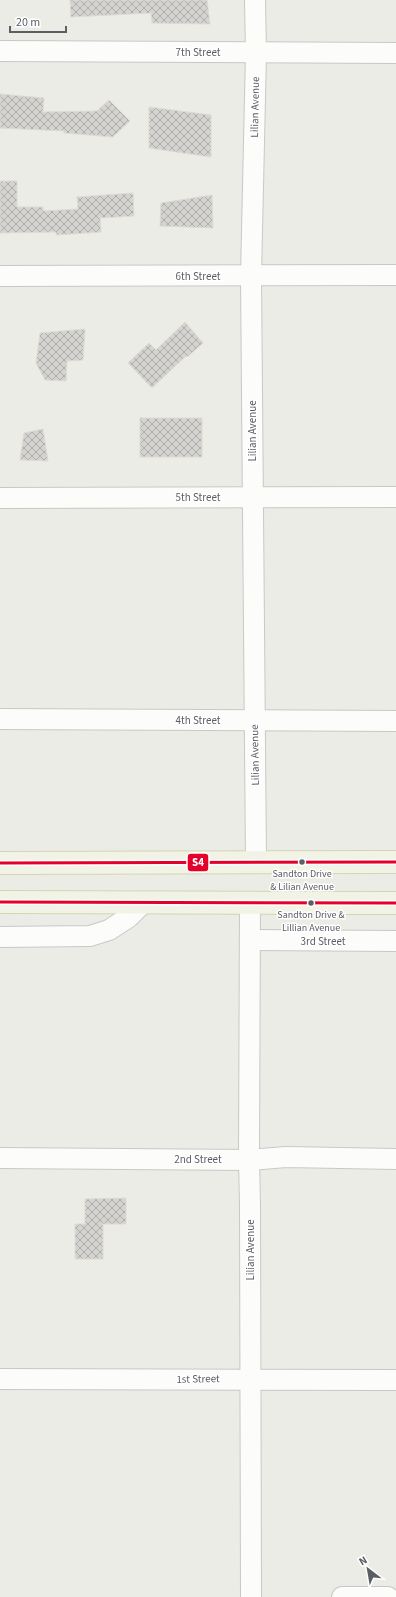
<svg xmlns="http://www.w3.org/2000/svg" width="396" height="1597" viewBox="0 0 396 1597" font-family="'Source Sans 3',sans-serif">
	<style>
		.building { fill: url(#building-cross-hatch); stroke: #dcdbd5 }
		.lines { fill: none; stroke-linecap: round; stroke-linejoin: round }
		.minor-casing { stroke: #c8c8c7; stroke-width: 22 }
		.major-casing { stroke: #d6d4b2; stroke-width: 24 }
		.minor { stroke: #fcfcfb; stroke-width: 20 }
		.major { stroke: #f2f3e7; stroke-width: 22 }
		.bus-1-casing { stroke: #fff; stroke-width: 6 }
		.bus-1 { stroke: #e4002b; stroke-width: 3 }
		.bus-dot { fill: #5b5e65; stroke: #fff; stroke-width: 1.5 }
		.labels { text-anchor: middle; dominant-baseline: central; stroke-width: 3; stroke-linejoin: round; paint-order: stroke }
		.bus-label { font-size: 10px; fill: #5b5e65; stroke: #fff }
		.street-label { font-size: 11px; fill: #5b5e65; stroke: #fff }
		.line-badge { stroke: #fff; stroke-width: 1.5 }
		.badge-label { font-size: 11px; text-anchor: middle; font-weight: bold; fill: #fff }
	</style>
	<defs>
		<pattern id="building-cross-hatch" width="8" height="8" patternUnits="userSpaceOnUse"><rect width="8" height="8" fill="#d4d3d0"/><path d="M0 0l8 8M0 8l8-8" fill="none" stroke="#afaeac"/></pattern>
	</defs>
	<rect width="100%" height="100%" fill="#ecece6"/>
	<g class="building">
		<path d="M 70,0 L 207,0 L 210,24 L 152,23 L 151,13 L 71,17 Z"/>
		<path d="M 0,94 L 44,98 L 43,112 L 97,111 L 109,100 L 130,121 L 113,137 L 64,133 L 64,131 L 0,128 Z"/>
		<path d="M 149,107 L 211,115 L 211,157 L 149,148 Z"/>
		<path d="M 0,181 L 17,181 L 17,207 L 43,207 L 43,211 L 78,209 L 77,197 L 133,193 L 134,216 L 100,218 L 101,232 L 56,235 L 56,232 L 0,233 Z"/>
		<path d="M 212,195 L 213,228 L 160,226 L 161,203 Z"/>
		<path d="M 185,322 L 203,343 L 187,357 L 186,356 L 152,388 L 128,363 L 149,343 L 156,350 Z"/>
		<path d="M 85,329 L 83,360 L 67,361 L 66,381 L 45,380 L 36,363 L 40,333 Z"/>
		<rect x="140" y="418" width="62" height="39"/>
		<path d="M 43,429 L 48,461 L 20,460 L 24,433 Z"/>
		<path d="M 126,1198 L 126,1224 L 103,1224 L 103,1259 L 75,1259 L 75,1224 L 85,1224 L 85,1199 Z"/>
	</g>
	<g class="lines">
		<g class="minor-casing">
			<g id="minor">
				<path d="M 255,0 L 256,53 L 251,276 L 256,862"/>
				<path d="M 0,51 L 396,53"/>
				<path d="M 0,276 L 396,275"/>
				<path d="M 0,498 L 396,497"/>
				<path d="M 0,719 L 396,721"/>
				<path d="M 250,902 L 249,1160 L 250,1204 L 251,1597"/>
				<path d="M 0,937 L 90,936 L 109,930 L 129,917 L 143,903"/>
				<path d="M 250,940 L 396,941"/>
				<path d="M 0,1158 L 249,1160 L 286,1157 L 396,1159"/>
				<path d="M 0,1379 L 396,1380"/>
				<path d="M 342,1597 L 388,1597"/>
			</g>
		</g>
		<g class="major-casing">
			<g id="major">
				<path d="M 0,863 L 396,862"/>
				<path d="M 0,902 L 396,903"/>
			</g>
		</g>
		<use href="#minor" class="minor"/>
		<use href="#major" class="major"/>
		<g class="bus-1-casing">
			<g id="bus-1">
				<path d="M 0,863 L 396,862"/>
				<path d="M 0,902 L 396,903"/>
			</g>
		</g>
		<use href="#bus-1" class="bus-1"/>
	</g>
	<g class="bus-dot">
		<circle cx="302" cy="862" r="3.5"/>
		<circle cx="311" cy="903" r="3.5"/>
	</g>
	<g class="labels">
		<g class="bus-label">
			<text x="302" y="874">Sandton Drive<tspan x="302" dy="13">&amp; Lilian Avenue</tspan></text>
			<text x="311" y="915">Sandton Drive &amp;<tspan x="311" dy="13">Lillian Avenue</tspan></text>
		</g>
		<g class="street-label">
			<text x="198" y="52">7th Street</text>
			<text transform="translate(255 107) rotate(-89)">Lilian Avenue</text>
			<text x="198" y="276">6th Street</text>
			<text transform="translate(252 431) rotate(-90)">Lilian Avenue</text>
			<text x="198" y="497">5th Street</text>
			<text x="198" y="720">4th Street</text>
			<text transform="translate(255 755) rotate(-91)">Lilian Avenue</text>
			<text x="323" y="941">3rd Street</text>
			<text x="198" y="1159">2nd Street</text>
			<text transform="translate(250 1250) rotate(-90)">Lilian Avenue</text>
			<text transform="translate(198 1379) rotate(-1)">1st Street</text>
		</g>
	</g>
	<rect class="line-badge" x="187" y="853" width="22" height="19" rx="4" fill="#e4002b"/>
	<g class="badge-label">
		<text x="198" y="866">S4</text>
	</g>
	<g transform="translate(368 1569) rotate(329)" stroke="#ffffff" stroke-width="3" paint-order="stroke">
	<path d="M0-3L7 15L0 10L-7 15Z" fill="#5b5e65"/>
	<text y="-6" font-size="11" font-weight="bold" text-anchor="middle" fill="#5b5e65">N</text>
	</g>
	<path d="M10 26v6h56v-6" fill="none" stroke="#5b5e65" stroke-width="2"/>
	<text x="16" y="26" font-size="12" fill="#5b5e65" stroke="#ffffff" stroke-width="3" paint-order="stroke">20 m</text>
</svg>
